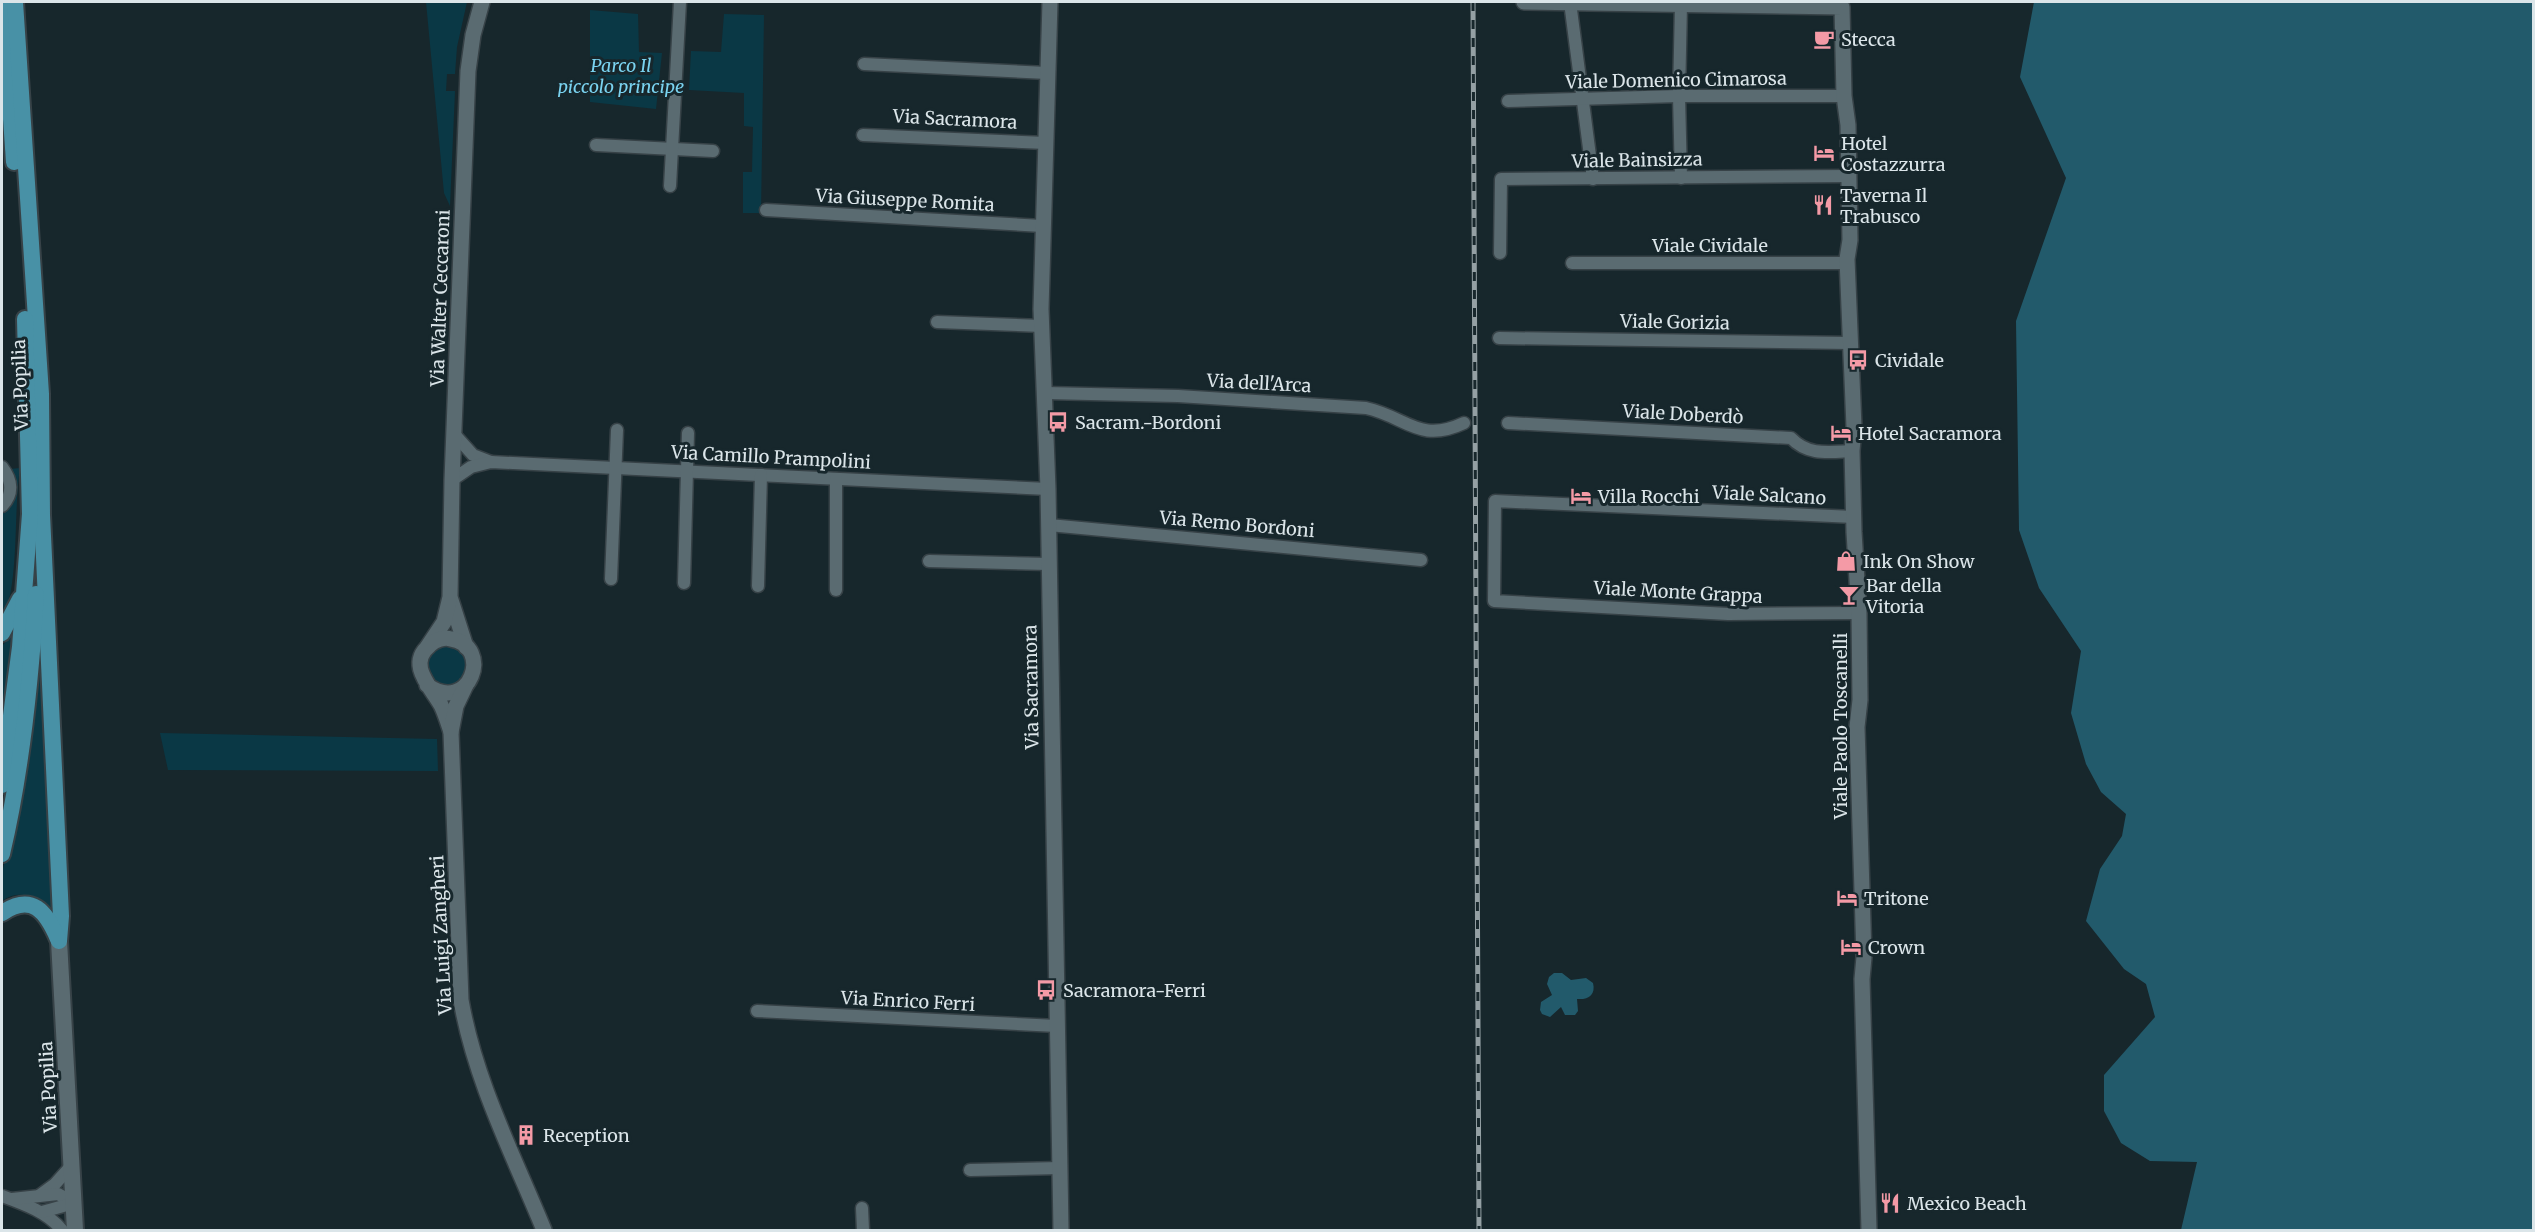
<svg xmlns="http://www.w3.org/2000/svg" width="2535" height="1232" viewBox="0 0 2535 1232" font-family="Merriweather,serif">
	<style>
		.green { fill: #0a3845 }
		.water { fill: #225a6b }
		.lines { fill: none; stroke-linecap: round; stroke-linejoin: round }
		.minor-casing { stroke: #374247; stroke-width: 15 }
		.tertiary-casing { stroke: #374247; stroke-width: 18 }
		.secondary-casing { stroke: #374247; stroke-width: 20 }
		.primary-casing { stroke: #374247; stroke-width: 20 }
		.minor { stroke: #5a6b71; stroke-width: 12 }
		.tertiary { stroke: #5a6b71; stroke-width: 15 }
		.secondary { stroke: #5a6b71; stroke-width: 16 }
		.primary { stroke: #4891a6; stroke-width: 16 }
		.rail-casing { stroke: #94a0a4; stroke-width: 5 }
		.rail { stroke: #17272c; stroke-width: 3; stroke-dasharray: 9; stroke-linecap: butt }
		.labels { text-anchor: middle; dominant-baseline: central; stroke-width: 6; stroke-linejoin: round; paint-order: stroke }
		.poi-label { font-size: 18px; fill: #dbe5e9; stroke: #17272c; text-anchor: start }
		.park-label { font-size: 18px; font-style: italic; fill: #7ad3f0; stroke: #17272c }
		.street-label { font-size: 18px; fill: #dbe5e9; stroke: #17272c }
	</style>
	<rect width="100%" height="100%" fill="#17272c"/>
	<g class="green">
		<path d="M 426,2 L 467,2 L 457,47 L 455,74 L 447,74 L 446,91 L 455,91 L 450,206 L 444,193 Z"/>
		<path d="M 590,10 L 638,14 L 639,52 L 662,53 L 656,109 L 590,102 Z"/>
		<path d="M 724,14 L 764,15 L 761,213 L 743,213 L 743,172 L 752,172 L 753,127 L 744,126 L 744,93 L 689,90 L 691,51 L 721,52 Z"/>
		<path d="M 20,468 C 13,512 20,584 2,621 L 2,511 L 10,469 Z"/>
		<path d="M 12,635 L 14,636 L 2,727 L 2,646 Z"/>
		<circle cx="447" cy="665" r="20"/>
		<path d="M 40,662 L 43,662 L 55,912 C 41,899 20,887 2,901 L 2,873 L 22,782 Z"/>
		<path d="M 160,733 L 437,739 L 438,771 L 168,770 Z"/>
	</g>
	<g class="water">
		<path d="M 2034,2 L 2533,2 L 2533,1230 L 2181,1230 L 2197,1162 L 2150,1161 L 2121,1143 L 2104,1111 L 2104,1075 L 2155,1017 L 2146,984 L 2124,969 L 2086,921 L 2100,869 L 2122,836 L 2126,814 L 2101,792 L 2086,764 L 2071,713 L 2081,651 L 2039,588 L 2019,530 L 2016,321 L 2066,178 L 2020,77 Z"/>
		<path d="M 1554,973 L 1562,973 L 1571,980 L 1586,978 L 1593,983 C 1596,995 1588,1000 1577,999 L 1578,1011 L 1575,1015 L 1565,1015 L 1561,1007 L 1550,1017 L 1542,1014 L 1540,1010 L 1541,1002 L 1552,995 L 1547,984 L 1549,977 Z"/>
	</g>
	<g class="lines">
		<g class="minor-casing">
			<g id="minor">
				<path d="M 1570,2 L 1593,179"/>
				<path d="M 1681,4 L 1679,96 L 1681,178"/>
				<path d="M 864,64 L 1047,73"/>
				<path d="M 1508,101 L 1679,96 L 1844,96"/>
				<path d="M 863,135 L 1046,143"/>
				<path d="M 596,145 L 713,151"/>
				<path d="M 670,186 L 680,2"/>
				<path d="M 766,210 L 1042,226"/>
				<path d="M 1500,253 L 1501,179 L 1849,176"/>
				<path d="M 1572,263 L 1848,263"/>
				<path d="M 937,322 L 1042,326"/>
				<path d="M 1499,338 L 1850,343"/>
				<path d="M 1046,393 L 1178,396 L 1366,408 C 1407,417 1419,444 1464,423"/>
				<path d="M 1508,423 L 1791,438 C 1808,456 1829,452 1852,451"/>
				<path d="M 455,435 L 473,455 L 491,462"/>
				<path d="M 2,467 C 12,480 14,494 2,506"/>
				<path d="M 452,480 L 471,467 L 491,462 L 1048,489"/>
				<path d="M 1854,517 L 1495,501 L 1494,601 L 1728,614 L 1859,613"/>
				<path d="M 1049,525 L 1421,560"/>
				<path d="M 929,561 L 1049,564"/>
				<path d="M 611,579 L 617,430"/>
				<path d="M 684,583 L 688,433"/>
				<path d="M 758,586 L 761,475"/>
				<path d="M 836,590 L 836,479"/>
				<path d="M 757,1011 L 1057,1026"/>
				<path d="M 970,1170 L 1060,1168"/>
				<path d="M 40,1195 L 55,1184 L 72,1165"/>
				<path d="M 2,1196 C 24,1204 47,1212 62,1230"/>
				<path d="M 12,1199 L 58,1194 L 74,1203"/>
				<path d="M 862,1208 L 863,1230"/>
				<path d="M 42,1212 L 74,1203"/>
			</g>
		</g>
		<g class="tertiary-casing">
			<g id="tertiary">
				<path d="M 1050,2 L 1041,309 L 1048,489 L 1061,1230"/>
				<path d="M 1524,2 L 1842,7 L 1844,96 L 1848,125 L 1850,240 L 1847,259 L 1854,427 L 1852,451 L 1854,532 L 1859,613 L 1860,700 L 1857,727 L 1864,957 L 1862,979 L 1869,1230"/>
				<path d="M 451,600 L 466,647"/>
				<path d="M 428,646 L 444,622 L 450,597 L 452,480 L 468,71 L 473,35 L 482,2"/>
				<path d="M 427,685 C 470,716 494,646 451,639 C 444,637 435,640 430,645 C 406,664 431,687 441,705 C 445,713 448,723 451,732"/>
				<path d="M 466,685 L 456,706 L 451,732 L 461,1000 C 475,1081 513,1154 544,1230"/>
			</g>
		</g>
		<g class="secondary-casing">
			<path id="secondary" d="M 59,941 L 75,1230"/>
		</g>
		<g class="primary-casing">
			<g id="primary">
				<path d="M 3,2 L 14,162"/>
				<path d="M 15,2 L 41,394 L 42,515 L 61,916 L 59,941"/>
				<path d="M 2,633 L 20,599"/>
				<path d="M 2,785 L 20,647 L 30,514 L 25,319"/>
				<path d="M 2,854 C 22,769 31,681 36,594"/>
				<path d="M 2,913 C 32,893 46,911 58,939"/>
			</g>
		</g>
		<use href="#minor" class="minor"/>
		<use href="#tertiary" class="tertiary"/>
		<use href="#secondary" class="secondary"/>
		<use href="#primary" class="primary"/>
		<g class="rail-casing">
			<path id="rail" d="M 1473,2 L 1479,1230"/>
		</g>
		<use href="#rail" class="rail"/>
	</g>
	<defs>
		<g id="cafe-bare" transform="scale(1.62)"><path d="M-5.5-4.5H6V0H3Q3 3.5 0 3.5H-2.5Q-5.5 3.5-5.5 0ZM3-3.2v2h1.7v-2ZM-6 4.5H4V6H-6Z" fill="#f49aa6" stroke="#17272c" stroke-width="2.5" paint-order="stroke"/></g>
		<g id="hotel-bare" transform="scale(1.62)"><path d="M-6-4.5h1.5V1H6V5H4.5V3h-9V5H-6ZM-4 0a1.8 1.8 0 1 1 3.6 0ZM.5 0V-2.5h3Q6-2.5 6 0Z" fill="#f49aa6" stroke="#17272c" stroke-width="2.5" paint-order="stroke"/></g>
		<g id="restaurant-bare" transform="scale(1.62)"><path d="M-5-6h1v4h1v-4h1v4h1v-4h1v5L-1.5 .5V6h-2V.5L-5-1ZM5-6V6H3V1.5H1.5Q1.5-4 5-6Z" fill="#f49aa6" stroke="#17272c" stroke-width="2.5" paint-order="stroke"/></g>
		<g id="bus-bare" transform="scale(1.62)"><path d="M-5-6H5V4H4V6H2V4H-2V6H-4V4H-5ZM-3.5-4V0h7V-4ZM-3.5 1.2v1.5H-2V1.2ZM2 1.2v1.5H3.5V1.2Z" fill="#f49aa6" stroke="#17272c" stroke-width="2.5" paint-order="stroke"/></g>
		<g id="shop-bare" transform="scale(1.62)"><path d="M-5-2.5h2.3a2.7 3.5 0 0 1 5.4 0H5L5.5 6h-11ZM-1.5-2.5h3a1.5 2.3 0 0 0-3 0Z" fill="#f49aa6" stroke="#17272c" stroke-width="2.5" paint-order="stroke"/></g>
		<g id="bar-bare" transform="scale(1.62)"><path d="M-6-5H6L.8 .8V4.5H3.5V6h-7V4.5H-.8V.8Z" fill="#f49aa6" stroke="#17272c" stroke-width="2.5" paint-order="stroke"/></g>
		<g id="building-bare" transform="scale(1.62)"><path d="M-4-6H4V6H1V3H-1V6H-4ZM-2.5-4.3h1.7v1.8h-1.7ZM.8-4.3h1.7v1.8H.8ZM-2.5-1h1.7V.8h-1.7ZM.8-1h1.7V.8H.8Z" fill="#f49aa6" stroke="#17272c" stroke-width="2.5" paint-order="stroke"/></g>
	</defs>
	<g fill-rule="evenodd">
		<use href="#cafe-bare" x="1824" y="39"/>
		<use href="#hotel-bare" x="1824" y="153"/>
		<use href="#restaurant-bare" x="1823" y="205"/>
		<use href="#bus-bare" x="1858" y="360"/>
		<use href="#bus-bare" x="1058" y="422"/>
		<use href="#hotel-bare" x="1841" y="433"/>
		<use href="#hotel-bare" x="1581" y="496"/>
		<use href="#shop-bare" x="1846" y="561"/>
		<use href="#bar-bare" x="1849" y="595"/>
		<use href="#hotel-bare" x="1847" y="898"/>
		<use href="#hotel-bare" x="1851" y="947"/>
		<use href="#bus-bare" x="1046" y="990"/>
		<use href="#building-bare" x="526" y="1135"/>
		<use href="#restaurant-bare" x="1890" y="1203"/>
	</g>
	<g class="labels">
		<g class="poi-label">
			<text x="1841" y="39">Stecca</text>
			<text x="1841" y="143">Hotel<tspan x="1841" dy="21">Costazzurra</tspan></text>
			<text x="1840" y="195">Taverna Il<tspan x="1840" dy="21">Trabusco</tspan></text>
			<text x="1875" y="360">Cividale</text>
			<text x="1075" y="422">Sacram.-Bordoni</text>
			<text x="1858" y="433">Hotel Sacramora</text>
			<text x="1598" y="496">Villa Rocchi</text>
			<text x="1863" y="561">Ink On Show</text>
			<text x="1866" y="585">Bar della<tspan x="1866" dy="21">Vitoria</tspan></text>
			<text x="1864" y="898">Tritone</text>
			<text x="1868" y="947">Crown</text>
			<text x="1063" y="990">Sacramora-Ferri</text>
			<text x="543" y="1135">Reception</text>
			<text x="1907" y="1203">Mexico Beach</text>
		</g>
		<g class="park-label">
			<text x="621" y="65">Parco Il<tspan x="621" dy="21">piccolo principe</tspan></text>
		</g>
		<g class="street-label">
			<text transform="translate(1676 80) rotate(-1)">Viale Domenico Cimarosa</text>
			<text transform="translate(955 119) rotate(3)">Via Sacramora</text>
			<text transform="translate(1637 160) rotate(-1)">Viale Bainsizza</text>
			<text transform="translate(905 200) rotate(3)">Via Giuseppe Romita</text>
			<text x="1710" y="245">Viale Cividale</text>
			<text transform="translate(440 298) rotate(-88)">Via Walter Ceccaroni</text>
			<text transform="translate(1675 322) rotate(1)">Viale Gorizia</text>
			<text transform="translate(1259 383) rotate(3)">Via dell'Arca</text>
			<text transform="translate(20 385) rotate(-92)">Via Popilia</text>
			<text transform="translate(1683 414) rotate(3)">Viale Doberdò</text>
			<text transform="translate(771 457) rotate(3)">Via Camillo Prampolini</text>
			<text transform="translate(1769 495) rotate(3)">Viale Salcano</text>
			<text transform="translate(1237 524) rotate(5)">Via Remo Bordoni</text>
			<text transform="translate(1678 592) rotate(3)">Viale Monte Grappa</text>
			<text transform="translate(1031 687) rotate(-91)">Via Sacramora</text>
			<text transform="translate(1840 726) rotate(-90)">Viale Paolo Toscanelli</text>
			<text transform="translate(441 935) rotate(-93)">Via Luigi Zangheri</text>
			<text transform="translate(908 1001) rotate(3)">Via Enrico Ferri</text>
			<text transform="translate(48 1087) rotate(-93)">Via Popilia</text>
		</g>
	</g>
	<rect width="2535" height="1232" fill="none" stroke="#dbe5e9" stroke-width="6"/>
</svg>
